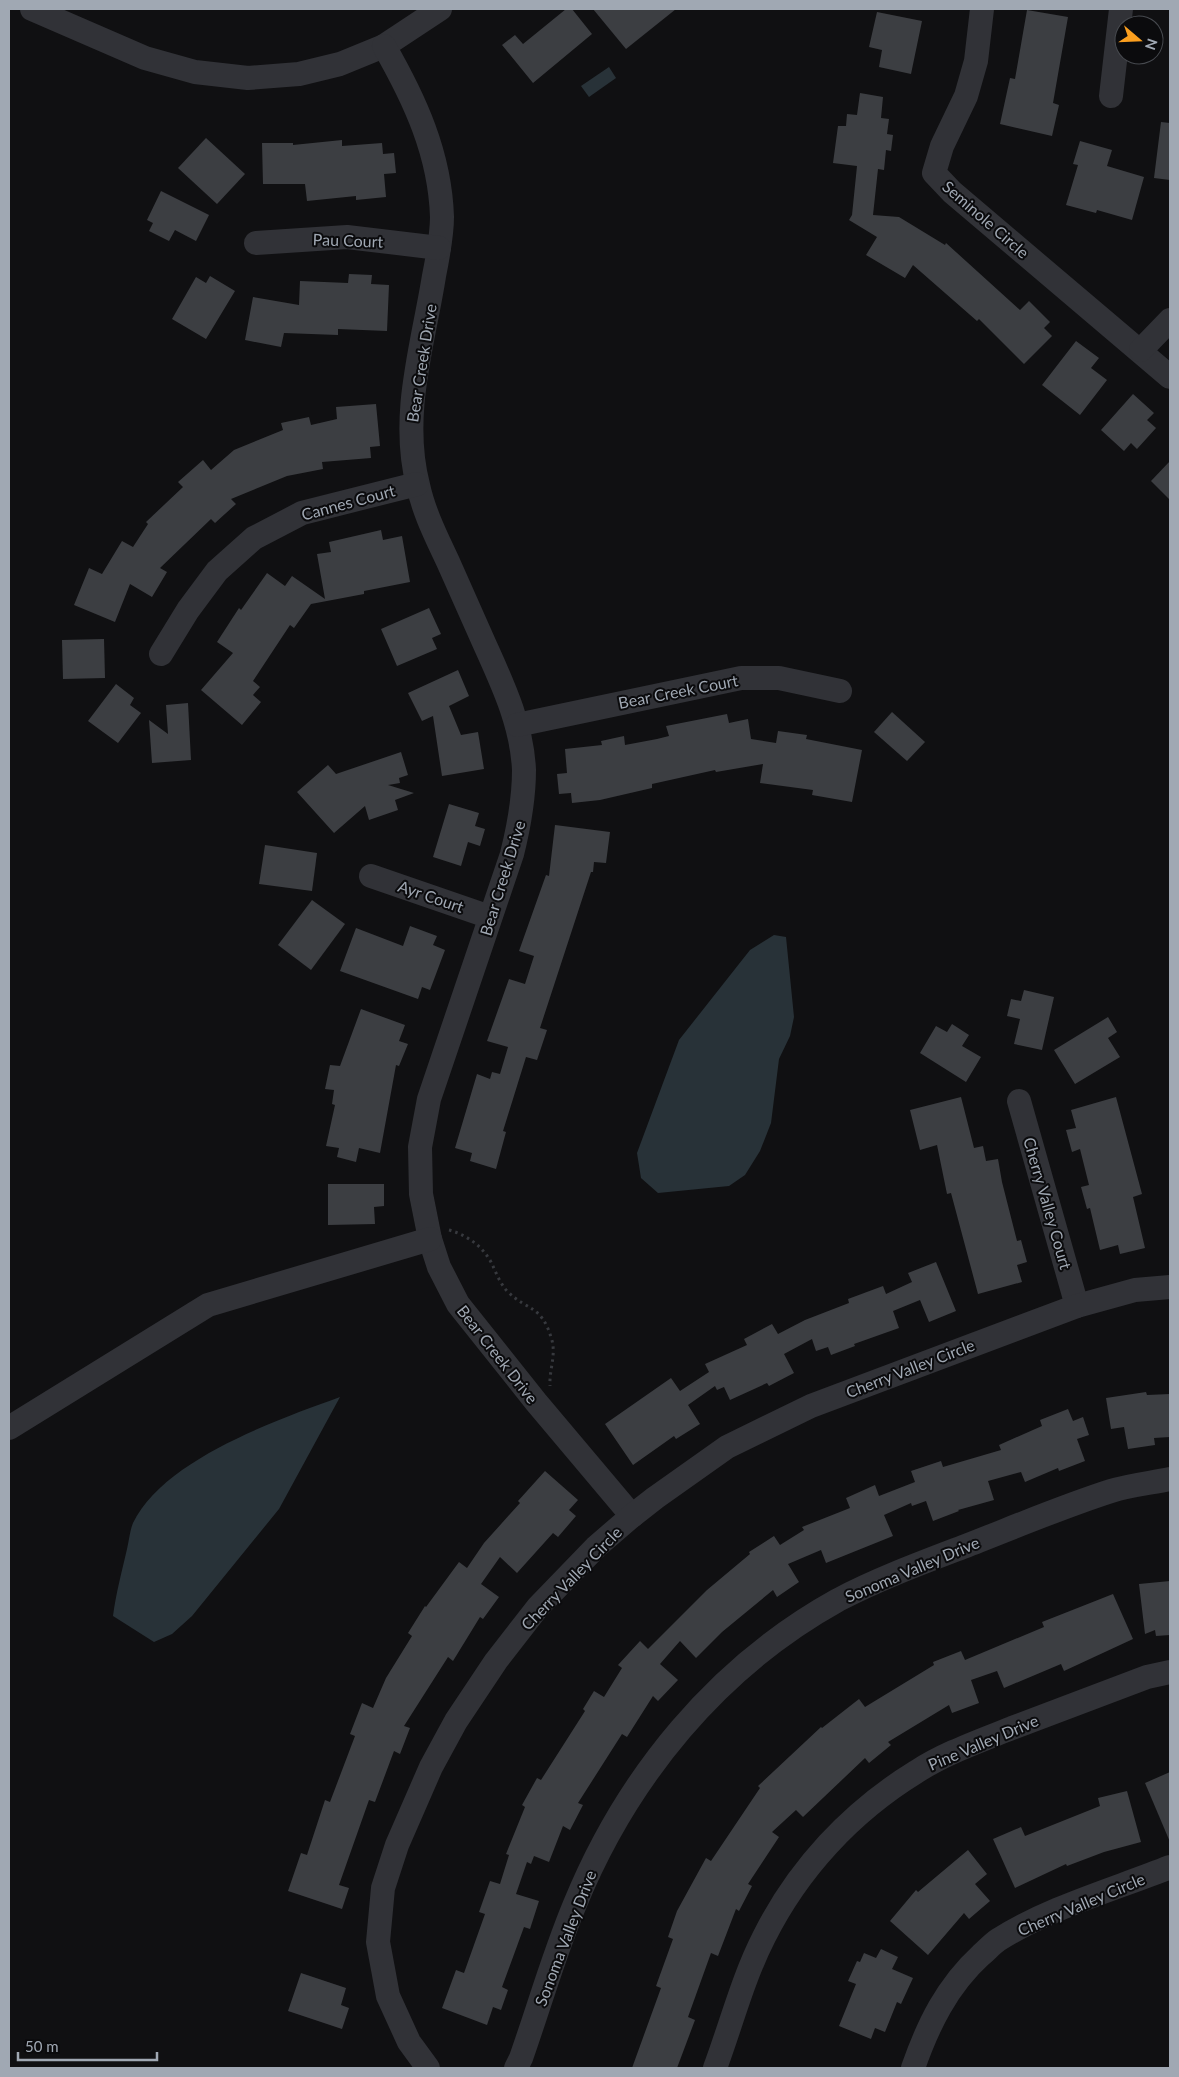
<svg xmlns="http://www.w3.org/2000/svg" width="1179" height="2077" viewBox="0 0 1179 2077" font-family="Lato,sans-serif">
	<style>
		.water { fill: #283238 }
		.building { fill: #3c3e42 }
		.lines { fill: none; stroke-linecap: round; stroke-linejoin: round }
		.path { stroke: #37393e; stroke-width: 3; stroke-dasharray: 2.5 4; stroke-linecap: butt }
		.minor { stroke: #313237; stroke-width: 24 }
		.labels { text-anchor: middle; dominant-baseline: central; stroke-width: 4; stroke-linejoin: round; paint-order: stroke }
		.street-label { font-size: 16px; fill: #a0a8b3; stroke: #0b0b0d }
	</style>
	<rect width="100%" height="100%" fill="#101012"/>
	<g class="water">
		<path d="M 609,67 L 616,78 L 589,97 L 581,86 Z"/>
		<path d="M 774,935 L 786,937 L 794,1017 L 790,1036 L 779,1059 L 771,1123 L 760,1151 L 745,1175 L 729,1186 L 658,1193 L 641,1178 L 637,1153 L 679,1040 L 750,950 Z"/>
		<path d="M 340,1397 L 279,1509 L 192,1616 L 172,1634 L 154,1642 L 113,1616 C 116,1593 122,1571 127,1549 C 129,1541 130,1530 133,1523 C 164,1459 277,1420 340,1397 Z"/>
	</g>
	<g class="building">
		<path d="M 566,9 L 572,9 L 592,34 L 533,83 L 502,45 L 515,35 L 523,44 Z"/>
		<path d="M 593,9 L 676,9 L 626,49 Z"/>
		<path d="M 1027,10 L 1068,17 L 1053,103 L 1059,105 L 1052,136 L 1000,124 L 1010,78 L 1015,79 Z"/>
		<path d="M 877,12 L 922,21 L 911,74 L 879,67 L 882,50 L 869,47 Z"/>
		<path d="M 860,93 L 883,97 L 881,118 L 889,119 L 887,134 L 893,135 L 891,151 L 886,150 L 884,170 L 878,169 L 873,215 L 899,217 L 945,245 L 946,243 L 1020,310 L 1029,301 L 1050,322 L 1044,328 L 1052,336 L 1024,364 L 979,319 L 977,321 L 913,265 L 905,278 L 866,255 L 877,237 L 849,220 L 852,215 L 857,166 L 833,163 L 838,126 L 846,126 L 847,114 L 857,115 Z"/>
		<path d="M 1161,122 L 1170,123 L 1170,180 L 1154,178 Z"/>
		<path d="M 206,138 L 245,174 L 217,204 L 178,168 Z"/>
		<path d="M 342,140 L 342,146 L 382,143 L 383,154 L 394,153 L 396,173 L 384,174 L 386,197 L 356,200 L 356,196 L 307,201 L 305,184 L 263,184 L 262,143 L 293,143 L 293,145 Z"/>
		<path d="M 1080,141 L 1112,150 L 1107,166 L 1144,177 L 1132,220 L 1097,210 L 1096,213 L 1066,205 L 1078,165 L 1073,164 Z"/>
		<path d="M 161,191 L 209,215 L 196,241 L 175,230 L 169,241 L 149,231 L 153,223 L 147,220 Z"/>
		<path d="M 349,274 L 372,275 L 371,284 L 389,285 L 387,331 L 338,329 L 338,335 L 284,333 L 281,347 L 245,340 L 253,297 L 299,305 L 300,281 L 348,283 Z"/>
		<path d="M 210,276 L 235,291 L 206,339 L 172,319 L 196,277 L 206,283 Z"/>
		<path d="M 1076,341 L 1099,358 L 1091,368 L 1107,380 L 1080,415 L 1042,385 Z"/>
		<path d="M 1133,394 L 1154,413 L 1147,420 L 1156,428 L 1137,449 L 1131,443 L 1124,451 L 1101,430 Z"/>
		<path d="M 376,404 L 380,446 L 370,447 L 371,458 L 322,462 L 323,469 L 287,476 L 231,499 L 236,504 L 215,523 L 211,519 L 160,568 L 167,572 L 152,597 L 130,584 L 115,622 L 74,605 L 89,568 L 102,574 L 122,541 L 133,547 L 148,524 L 146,522 L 183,487 L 178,482 L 203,460 L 211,470 L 234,450 L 283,430 L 281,423 L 309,417 L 311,425 L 337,419 L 336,407 Z"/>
		<path d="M 1170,461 L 1170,500 L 1151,481 Z"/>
		<path d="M 381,530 L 383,540 L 402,536 L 410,582 L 364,591 L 364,594 L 311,604 L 294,628 L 290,625 L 253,681 L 260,687 L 253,695 L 261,702 L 242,725 L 201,690 L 233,653 L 217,642 L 239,608 L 241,610 L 267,573 L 285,586 L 292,576 L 325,599 L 317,554 L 331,552 L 329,542 Z"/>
		<path d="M 429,608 L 441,634 L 432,638 L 437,649 L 397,666 L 381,629 Z"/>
		<path d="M 104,639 L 105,678 L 63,679 L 62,640 Z"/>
		<path d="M 458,670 L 469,696 L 449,706 L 461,735 L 478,732 L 484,769 L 442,776 L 433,716 L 422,721 L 408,693 Z"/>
		<path d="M 116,684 L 134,698 L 130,705 L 141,713 L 118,743 L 88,721 Z"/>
		<path d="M 188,703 L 191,760 L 152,763 L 149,720 L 168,734 L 166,705 Z"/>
		<path d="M 892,712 L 925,742 L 907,761 L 874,732 Z"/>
		<path d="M 727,714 L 729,723 L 748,719 L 751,739 L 776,743 L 778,731 L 807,735 L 806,739 L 862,750 L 852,802 L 812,795 L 813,790 L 760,783 L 763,764 L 716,772 L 715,770 L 652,784 L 652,788 L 600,800 L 572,803 L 571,793 L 559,794 L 557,774 L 567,773 L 565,749 L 602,745 L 601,741 L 624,736 L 625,745 L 657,739 L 669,736 L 666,726 Z"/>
		<path d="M 401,752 L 408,775 L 399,778 L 400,783 L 388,785 L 414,793 L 395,800 L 398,810 L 369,820 L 365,806 L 334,833 L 297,792 L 328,765 L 336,774 Z"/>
		<path d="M 449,804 L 479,813 L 475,826 L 485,829 L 480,846 L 468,842 L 461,866 L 433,857 Z"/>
		<path d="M 555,825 L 610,832 L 606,863 L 594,862 L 593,872 L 591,872 L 540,1028 L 547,1030 L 537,1060 L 526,1057 L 503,1131 L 506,1132 L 496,1169 L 470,1161 L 472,1153 L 455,1148 L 477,1074 L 490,1079 L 492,1072 L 500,1074 L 508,1047 L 487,1041 L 509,979 L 525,984 L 534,956 L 519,951 L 546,875 L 549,876 Z"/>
		<path d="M 265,845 L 317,853 L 312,891 L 259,884 Z"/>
		<path d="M 312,900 L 345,924 L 311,970 L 278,945 Z"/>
		<path d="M 410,926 L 437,936 L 433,945 L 445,950 L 430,990 L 422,987 L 418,999 L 340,971 L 356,928 L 403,946 Z"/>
		<path d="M 1024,990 L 1054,997 L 1042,1050 L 1014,1044 L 1020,1019 L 1007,1016 L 1011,999 L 1021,1001 Z"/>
		<path d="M 361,1009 L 405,1025 L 399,1041 L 408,1044 L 399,1066 L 396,1065 L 380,1153 L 359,1148 L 356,1162 L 337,1157 L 339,1148 L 326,1146 L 335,1105 L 332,1104 L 334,1090 L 325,1089 L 330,1065 L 340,1066 Z"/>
		<path d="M 1108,1017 L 1117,1032 L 1108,1038 L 1120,1057 L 1075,1084 L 1054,1050 Z"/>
		<path d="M 952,1024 L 969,1035 L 962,1046 L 981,1057 L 966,1082 L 920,1053 L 936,1026 L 947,1032 Z"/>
		<path d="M 961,1097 L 974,1148 L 983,1146 L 986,1161 L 998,1159 L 1002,1182 L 1017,1241 L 1021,1240 L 1027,1262 L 1017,1265 L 1022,1282 L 978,1294 L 951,1193 L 947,1194 L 937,1145 L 920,1150 L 910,1110 Z"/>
		<path d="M 1116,1097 L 1142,1194 L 1133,1197 L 1145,1248 L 1120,1254 L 1118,1245 L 1100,1250 L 1090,1208 L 1087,1209 L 1081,1187 L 1089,1185 L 1080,1149 L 1072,1152 L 1066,1130 L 1076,1128 L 1071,1110 Z"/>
		<path d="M 328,1184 L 384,1184 L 384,1206 L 374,1207 L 375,1224 L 328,1225 Z"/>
		<path d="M 936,1262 L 956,1311 L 929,1322 L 920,1300 L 893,1311 L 899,1328 L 854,1344 L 855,1346 L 831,1355 L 828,1347 L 816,1351 L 812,1339 L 784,1354 L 794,1373 L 769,1386 L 767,1383 L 730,1400 L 724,1387 L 717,1390 L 715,1386 L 688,1405 L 700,1424 L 676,1439 L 674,1436 L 633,1465 L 605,1424 L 671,1378 L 680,1391 L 709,1372 L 705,1364 L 747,1345 L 744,1339 L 772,1324 L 778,1334 L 805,1320 L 849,1303 L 848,1299 L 883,1286 L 886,1294 L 912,1282 L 908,1273 Z"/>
		<path d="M 1146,1392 L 1147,1395 L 1170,1394 L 1170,1437 L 1154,1438 L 1155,1445 L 1128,1449 L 1124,1427 L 1111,1429 L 1106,1398 Z"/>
		<path d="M 1068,1409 L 1073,1421 L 1083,1417 L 1089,1435 L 1077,1439 L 1085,1461 L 1059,1471 L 1058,1468 L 1025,1482 L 1021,1472 L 988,1481 L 994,1500 L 958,1510 L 959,1511 L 933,1521 L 926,1501 L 912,1506 L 911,1503 L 884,1515 L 893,1536 L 826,1563 L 821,1550 L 788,1564 L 799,1582 L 777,1597 L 773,1590 L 722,1632 L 696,1658 L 680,1641 L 660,1664 L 678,1680 L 658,1701 L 653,1696 L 627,1737 L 622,1734 L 578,1803 L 583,1805 L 570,1830 L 563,1826 L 549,1862 L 534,1856 L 531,1864 L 527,1862 L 516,1894 L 539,1901 L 530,1929 L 524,1927 L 502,1987 L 508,1990 L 501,2010 L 493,2007 L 487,2025 L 442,2008 L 456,1970 L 464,1973 L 485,1914 L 479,1912 L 490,1881 L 500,1884 L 509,1855 L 506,1854 L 525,1807 L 522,1805 L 537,1778 L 541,1780 L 585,1711 L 583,1709 L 594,1691 L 604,1697 L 622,1668 L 618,1665 L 640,1641 L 648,1649 L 707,1590 L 750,1554 L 749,1552 L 774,1536 L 780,1545 L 804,1530 L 802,1527 L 850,1508 L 846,1498 L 875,1485 L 879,1496 L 915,1482 L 911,1471 L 941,1461 L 943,1467 L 1001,1450 L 999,1445 L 1042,1426 L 1040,1420 Z"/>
		<path d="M 545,1471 L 578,1500 L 569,1510 L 576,1516 L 558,1537 L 553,1533 L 517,1573 L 500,1557 L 481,1584 L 499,1597 L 483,1619 L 480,1617 L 453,1661 L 448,1657 L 404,1726 L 410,1728 L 400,1754 L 394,1751 L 375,1802 L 369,1800 L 339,1885 L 349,1888 L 342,1909 L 288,1891 L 301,1853 L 307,1855 L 325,1800 L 330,1802 L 355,1736 L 350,1734 L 362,1703 L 373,1708 L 386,1678 L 412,1636 L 408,1633 L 425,1606 L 426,1607 L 459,1562 L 467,1568 L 484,1543 L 520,1503 L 518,1501 Z"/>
		<path d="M 1170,1581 L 1170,1635 L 1156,1636 L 1155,1630 L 1145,1634 L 1139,1584 Z"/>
		<path d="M 1113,1594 L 1133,1639 L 1064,1671 L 1061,1664 L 1004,1688 L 997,1671 L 971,1680 L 979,1703 L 952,1713 L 949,1705 L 888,1742 L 891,1745 L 869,1763 L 865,1758 L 803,1817 L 796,1810 L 772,1832 L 779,1837 L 748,1884 L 752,1886 L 739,1911 L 736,1909 L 718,1956 L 711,1953 L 688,2017 L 695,2020 L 677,2068 L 632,2068 L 661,1988 L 656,1986 L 673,1939 L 668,1937 L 677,1911 L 706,1858 L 711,1861 L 760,1788 L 758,1786 L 821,1727 L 822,1728 L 859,1699 L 865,1707 L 934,1665 L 933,1662 L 961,1651 L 965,1660 L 1044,1627 L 1042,1622 Z"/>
		<path d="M 1170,1772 L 1170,1842 L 1145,1783 Z"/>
		<path d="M 1127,1791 L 1141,1842 L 1104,1852 L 1067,1866 L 1066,1864 L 1015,1888 L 993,1839 L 1021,1827 L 1025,1836 L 1100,1806 L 1098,1798 Z"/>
		<path d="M 968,1850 L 987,1874 L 975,1884 L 990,1901 L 969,1919 L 964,1913 L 928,1955 L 890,1921 L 916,1890 L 918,1892 Z"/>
		<path d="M 881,1949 L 898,1957 L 892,1969 L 913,1978 L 901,2004 L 897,2002 L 885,2032 L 875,2028 L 871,2039 L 839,2026 L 856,1984 L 848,1981 L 857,1961 L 860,1962 L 864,1953 L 876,1958 Z"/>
		<path d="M 301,1973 L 346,1988 L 341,2005 L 349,2008 L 342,2029 L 288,2011 Z"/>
	</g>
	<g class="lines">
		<path class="path" d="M 449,1230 C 467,1235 482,1246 491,1262 C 496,1272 500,1284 508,1292 C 528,1311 541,1305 551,1337 C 557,1354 549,1369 550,1386"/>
		<g class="minor">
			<path d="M 32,9 L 145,58 L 195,72 L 248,78 L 299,74 L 340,64 L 384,46 L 440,9"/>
			<path d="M 982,9 L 976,61 L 966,96 L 942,146 L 934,173 L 952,192 L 1170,377"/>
			<path d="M 384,46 C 415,100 440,154 442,217 C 442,236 438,256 434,276 C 423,345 400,415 418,485 C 424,513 437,538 449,564 C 461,591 473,618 485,645 C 503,685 522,725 524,770 C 524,799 519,826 512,854 L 429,1099 L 420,1147 L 421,1194 L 430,1239 L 439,1267 L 458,1304 L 536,1402 L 632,1516"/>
			<path d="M 1111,96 L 1121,9"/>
			<path d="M 256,243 L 347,237 L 439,248"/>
			<path d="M 1141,350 L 1170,320"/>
			<path d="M 161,654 L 188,610 L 217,571 L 254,538 L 302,513 L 417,484"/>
			<path d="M 517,725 L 741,678 L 779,678 L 840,691"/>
			<path d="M 371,876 L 490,917"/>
			<path d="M 1019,1101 L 1077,1306"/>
			<path d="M 9,1428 L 208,1305 L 430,1239"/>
			<path d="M 428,2068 L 409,2042 L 388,1996 L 378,1942 L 383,1888 L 397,1845 L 431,1767 L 456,1721 L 496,1661 L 538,1607 L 596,1547 L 632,1516 L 655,1498 L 727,1447 L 811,1406 L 1077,1306 L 1135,1290 L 1170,1287"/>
			<path d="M 516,2068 L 521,2058 C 539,2007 554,1954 575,1904 C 627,1777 717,1667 838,1600 C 878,1579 921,1563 963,1547 C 1012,1528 1061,1507 1111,1491 C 1130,1485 1151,1483 1170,1479"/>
			<path d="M 715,2068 C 731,2025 743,1978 764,1937 C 798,1869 851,1812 916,1772 C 945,1753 980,1741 1012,1728 C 1057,1711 1102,1694 1147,1677 L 1170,1672"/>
			<path d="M 913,2068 C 928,2025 947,1986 981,1955 C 987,1950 992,1944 998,1940 C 1048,1908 1115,1889 1170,1867"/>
		</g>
	</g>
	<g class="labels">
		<g class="street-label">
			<text transform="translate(986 219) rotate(41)">Seminole Circle</text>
			<text transform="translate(348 240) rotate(2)">Pau Court</text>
			<text transform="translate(421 363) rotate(-81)">Bear Creek Drive</text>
			<text transform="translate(348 502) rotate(-15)">Cannes Court</text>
			<text transform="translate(678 691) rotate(-11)">Bear Creek Court</text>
			<text transform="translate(502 878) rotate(-73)">Bear Creek Drive</text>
			<text transform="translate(431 896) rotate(19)">Ayr Court</text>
			<text transform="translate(1048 1203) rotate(74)">Cherry Valley Court</text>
			<text transform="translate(498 1354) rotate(52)">Bear Creek Drive</text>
			<text transform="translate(910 1368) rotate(-21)">Cherry Valley Circle</text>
			<text transform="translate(912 1569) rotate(-23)">Sonoma Valley Drive</text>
			<text transform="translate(571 1578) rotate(-46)">Cherry Valley Circle</text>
			<text transform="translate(983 1742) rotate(-23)">Pine Valley Drive</text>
			<text transform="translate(1081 1904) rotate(-23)">Cherry Valley Circle</text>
			<text transform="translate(565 1938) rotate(-69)">Sonoma Valley Drive</text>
		</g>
	</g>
	<rect width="1179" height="2077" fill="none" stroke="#a0a8b3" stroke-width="20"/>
	<g transform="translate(1139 40) rotate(109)"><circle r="24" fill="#0b0b0d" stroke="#474a4f"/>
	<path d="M0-4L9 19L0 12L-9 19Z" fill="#fb9f1f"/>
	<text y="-8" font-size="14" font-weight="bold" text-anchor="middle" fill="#a0a8b3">N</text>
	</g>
	<path d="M18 2052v8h139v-8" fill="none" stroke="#a0a8b3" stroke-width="2.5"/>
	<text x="25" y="2052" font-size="15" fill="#a0a8b3" stroke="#0b0b0d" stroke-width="4" paint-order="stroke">50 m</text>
</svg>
